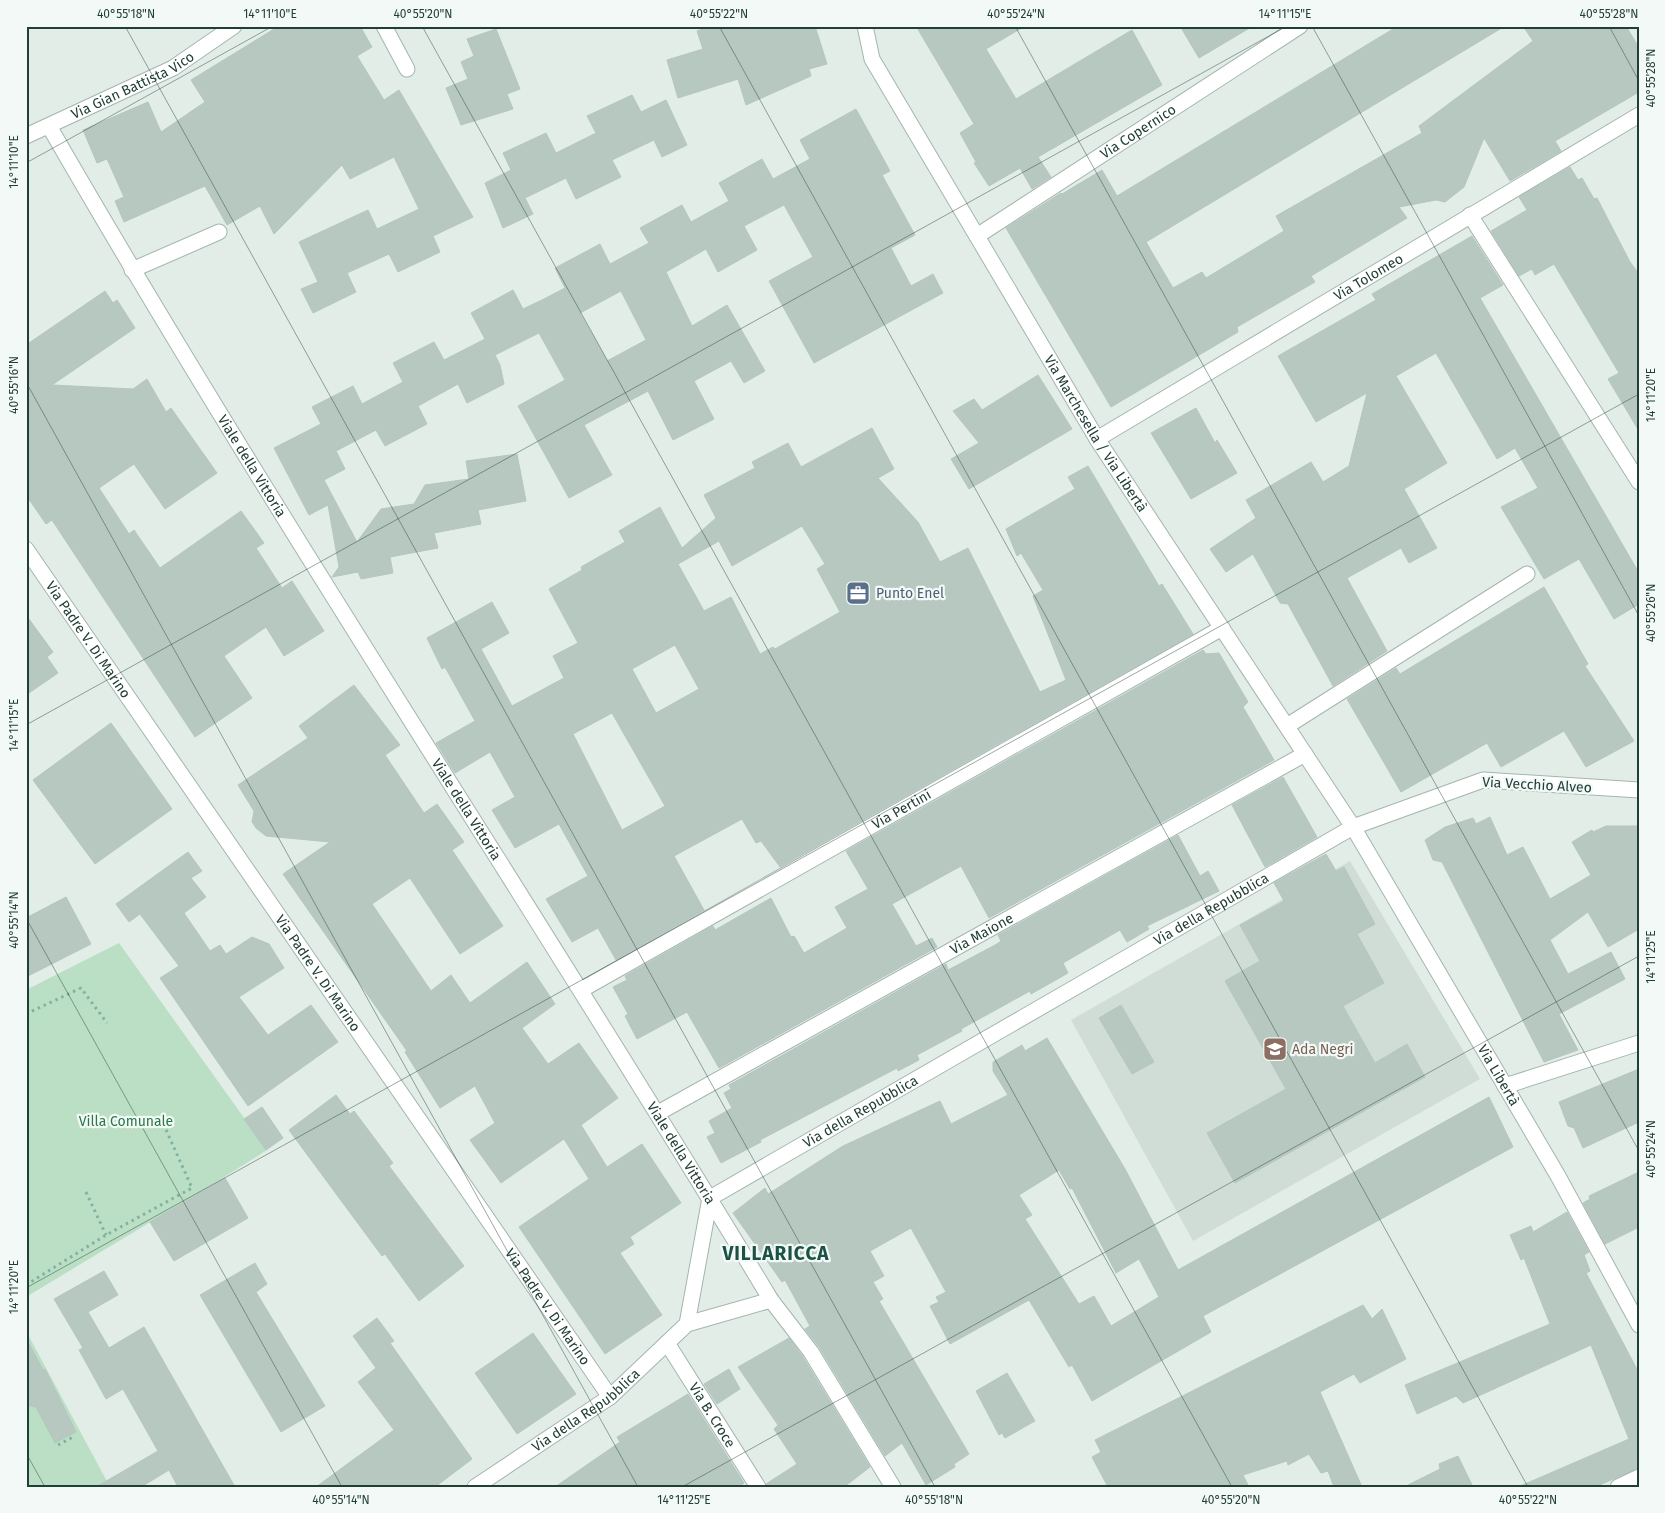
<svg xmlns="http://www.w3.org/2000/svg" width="1665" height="1513" viewBox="0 0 1665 1513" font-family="'Fira Sans',sans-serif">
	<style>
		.built { fill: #d0ddd7 }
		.green { fill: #badfc4 }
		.building { fill: #b7c8c1; stroke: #b4c7bf; fill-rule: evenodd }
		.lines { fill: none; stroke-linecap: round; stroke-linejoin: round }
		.minor-casing { stroke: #a4b5af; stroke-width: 17 }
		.tertiary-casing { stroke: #a4b5af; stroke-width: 17 }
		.path { stroke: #81b2a3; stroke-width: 3; stroke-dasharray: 2.5 4; stroke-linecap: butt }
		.minor { stroke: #fff; stroke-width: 15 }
		.tertiary { stroke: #fff; stroke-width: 15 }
		.ticks { fill: none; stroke: #213f37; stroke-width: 1; stroke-opacity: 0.45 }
		.labels { text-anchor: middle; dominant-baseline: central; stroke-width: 4.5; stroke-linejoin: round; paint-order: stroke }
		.street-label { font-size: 14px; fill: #213f37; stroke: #f3f9f6 }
		.service-label { font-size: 14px; fill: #4e5e75; stroke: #f3f9f6; text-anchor: start }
		.education-label { font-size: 14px; fill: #785e54; stroke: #f3f9f6; text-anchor: start }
		.park-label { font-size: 14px; fill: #297848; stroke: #f3f9f6 }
		.district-label { font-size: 19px; font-weight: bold; letter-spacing: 1px; fill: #1c5245; stroke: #f3f9f6 }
		.neatline { fill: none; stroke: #213f37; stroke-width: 2 }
		.ticks-label { font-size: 12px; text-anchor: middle; fill: #213f37 }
	</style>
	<rect width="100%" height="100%" fill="#e2ede8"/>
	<path class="built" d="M 1350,861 L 1480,1079 L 1193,1241 L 1071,1020 Z"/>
	<g class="green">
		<path d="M 119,943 L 267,1150 L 197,1194 L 26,1297 L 26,990 Z"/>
		<path d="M 26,1331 L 110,1487 L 26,1487 Z"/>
	</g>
	<g class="building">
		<path d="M 279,26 L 360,26 L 372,47 L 357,56 L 384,100 L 399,90 L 473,217 L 433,236 L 440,252 L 398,272 L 389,254 L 347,273 L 356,292 L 313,313 L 301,289 L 318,282 L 299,242 L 368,210 L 377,229 L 419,209 L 394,157 L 350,179 L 342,165 L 274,234 L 260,206 L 227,225 L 205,186 L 124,222 L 115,201 L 124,197 L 107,159 L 97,163 L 83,130 L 148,102 L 161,132 L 205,102 L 191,80 Z"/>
		<path d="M 711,26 L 815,26 L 827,64 L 809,69 L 811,76 L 746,105 L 738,79 L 678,98 L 667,60 L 703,49 L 697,31 Z"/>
		<path d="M 916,26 L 1025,26 L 986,49 L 1016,99 L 1132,30 L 1162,85 L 1038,157 L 1051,177 L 1032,189 L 1020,168 L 989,186 L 974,163 L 976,162 L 960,133 L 974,124 Z"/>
		<path d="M 1180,26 L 1253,26 L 1199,58 Z"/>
		<path d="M 1398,26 L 1505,26 L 1146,242 L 1173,288 L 1202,272 L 1206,278 L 1284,231 L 1276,216 L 1422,133 L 1419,126 L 1533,41 L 1523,26 L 1626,26 L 1639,48 L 1639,92 L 1555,141 L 1561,151 L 1510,181 L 1484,138 L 1464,187 L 1445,202 L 1436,200 L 1399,207 L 1407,218 L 1311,276 L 1315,282 L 1237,327 L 1238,332 L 1111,407 L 1006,228 L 1061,193 L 1062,194 L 1102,170 L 1117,196 Z"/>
		<path d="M 496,29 L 520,89 L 507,94 L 513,109 L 461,125 L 446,88 L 468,79 L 461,62 L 474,56 L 467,39 Z"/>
		<path d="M 632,95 L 641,112 L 666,100 L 687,145 L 662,157 L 654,140 L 612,160 L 621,177 L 576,199 L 566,178 L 525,198 L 533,214 L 503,228 L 485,183 L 511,170 L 503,153 L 546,133 L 556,153 L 596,133 L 587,116 Z"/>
		<path d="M 856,109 L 890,171 L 882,175 L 915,235 L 891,248 L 911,286 L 933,274 L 943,293 L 814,363 L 769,281 L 813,257 L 784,205 L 744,226 L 757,250 L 718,272 L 706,249 L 666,272 L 692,326 L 727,305 L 765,371 L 744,383 L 731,361 L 694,381 L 714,419 L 673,440 L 648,391 L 584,425 L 612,475 L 569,498 L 518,406 L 565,380 L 539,333 L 495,355 L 500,365 L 504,384 L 467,403 L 458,384 L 418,406 L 427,424 L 385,446 L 376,430 L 336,451 L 345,469 L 324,480 L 357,542 L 381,509 L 414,504 L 425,485 L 469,479 L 466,461 L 517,454 L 526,501 L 478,510 L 481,524 L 434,533 L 438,548 L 390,557 L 393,573 L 361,579 L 358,572 L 332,577 L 339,567 L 328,505 L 309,515 L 274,448 L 321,424 L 312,407 L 353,386 L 362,404 L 403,382 L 393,363 L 434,342 L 444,360 L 485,339 L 471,313 L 513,290 L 523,309 L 544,299 L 565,288 L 555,268 L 600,244 L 610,264 L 649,243 L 640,228 L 682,205 L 691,222 L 729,201 L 719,183 L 762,159 L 773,179 L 810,159 L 800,140 ZM 621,291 L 646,340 L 607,361 L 580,313 Z"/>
		<path d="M 1570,167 L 1578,180 L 1582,178 L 1594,199 L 1597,198 L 1630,262 L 1639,274 L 1639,431 L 1608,379 L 1619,373 L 1554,264 L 1535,275 L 1532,269 L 1519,276 L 1491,231 L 1527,210 L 1519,197 Z"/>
		<path d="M 1472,236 L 1503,285 L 1480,298 L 1639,573 L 1639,604 L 1614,619 L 1579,559 L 1544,579 L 1501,507 L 1538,488 L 1515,448 L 1497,459 L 1436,353 L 1396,376 L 1447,463 L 1404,489 L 1437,548 L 1409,563 L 1401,548 L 1347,578 L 1387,651 L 1333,686 L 1288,604 L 1280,603 L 1253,554 L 1226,572 L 1210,549 L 1256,518 L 1246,500 L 1311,462 L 1323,482 L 1349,466 L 1367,393 L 1316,422 L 1278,356 L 1376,300 L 1372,294 Z"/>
		<path d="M 105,291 L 113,303 L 117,300 L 135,328 L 52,385 L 133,389 L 147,379 L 166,412 L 171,408 L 217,473 L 165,509 L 134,464 L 99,488 L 129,534 L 134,530 L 160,568 L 241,511 L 264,543 L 256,548 L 282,588 L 292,581 L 324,631 L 284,656 L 266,627 L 224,656 L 252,698 L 195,737 L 52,520 L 46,524 L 26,495 L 26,345 Z"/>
		<path d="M 1038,375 L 1072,429 L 969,489 L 951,459 L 979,443 L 953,411 L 974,399 L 982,410 Z"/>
		<path d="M 1196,408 L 1215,443 L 1217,440 L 1237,473 L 1191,499 L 1151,433 Z"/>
		<path d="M 872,428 L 894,469 L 878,478 L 918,522 L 940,562 L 968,548 L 1040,692 L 1066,680 L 1033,596 L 1043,590 L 1021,553 L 1017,556 L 1006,529 L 1075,489 L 1068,477 L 1088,466 L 1159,586 L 1162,584 L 1193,634 L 780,867 L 761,841 L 756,843 L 742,819 L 674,856 L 704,910 L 616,960 L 598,928 L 572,942 L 546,899 L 588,876 L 559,824 L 515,848 L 492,810 L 515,797 L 490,752 L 455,773 L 436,743 L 475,721 L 445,667 L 442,669 L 427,638 L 492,602 L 509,633 L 481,649 L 512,706 L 564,678 L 553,656 L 578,643 L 549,589 L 582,570 L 581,567 L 625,542 L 619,531 L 660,507 L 682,548 L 716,518 L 704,495 L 755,468 L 752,462 L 788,443 L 801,467 ZM 802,526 L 825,564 L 817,569 L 840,612 L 775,649 L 773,647 L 760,654 L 731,597 L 704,611 L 678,564 L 719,541 L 732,566 ZM 675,645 L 699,689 L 656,713 L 632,669 ZM 612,713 L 665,806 L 622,830 L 573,734 Z"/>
		<path d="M 1544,587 L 1588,664 L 1585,666 L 1634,741 L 1586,767 L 1564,731 L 1501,767 L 1487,743 L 1401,792 L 1347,699 L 1396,668 L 1400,674 Z"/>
		<path d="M 26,615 L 53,652 L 47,657 L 58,673 L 26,695 Z"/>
		<path d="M 1203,650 L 1206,654 L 1219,653 L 1248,702 L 1243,707 L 1274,760 L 989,918 L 961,866 L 892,904 L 916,946 L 932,938 L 937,947 L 719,1068 L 687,1012 L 637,1039 L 625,1016 L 628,1014 L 613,987 L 627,980 L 625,976 L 713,926 L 715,930 L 771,898 L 791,937 L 794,936 L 804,953 L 847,928 L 835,907 L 868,889 L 846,851 Z"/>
		<path d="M 354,685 L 400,745 L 385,755 L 424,813 L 437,804 L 464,842 L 452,850 L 503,926 L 460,954 L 410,878 L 372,904 L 431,991 L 451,975 L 470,1003 L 527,962 L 555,1004 L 522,1028 L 548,1064 L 579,1043 L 618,1098 L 581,1125 L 607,1167 L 642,1144 L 681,1203 L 630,1237 L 634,1244 L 620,1253 L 662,1315 L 605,1354 L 519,1227 L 589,1179 L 564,1139 L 501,1183 L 470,1140 L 495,1123 L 475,1086 L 440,1108 L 405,1052 L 407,1051 L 283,874 L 330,842 L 266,836 L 256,828 L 252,822 L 254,811 L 238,785 L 308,738 L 299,726 Z"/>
		<path d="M 111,723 L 172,809 L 95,864 L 33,780 Z"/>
		<path d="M 1283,777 L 1317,837 L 1265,867 L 1232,805 Z"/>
		<path d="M 1490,817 L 1507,855 L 1523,847 L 1550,899 L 1591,875 L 1572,842 L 1592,830 L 1593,832 L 1606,826 L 1639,826 L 1639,929 L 1608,947 L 1588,912 L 1550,940 L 1568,974 L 1611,952 L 1625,979 L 1559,1014 L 1578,1050 L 1544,1062 L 1442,862 L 1433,860 L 1425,840 L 1445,827 L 1473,818 L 1476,824 Z"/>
		<path d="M 1178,835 L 1200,876 L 1208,871 L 1219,891 L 1147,926 L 1149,929 L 1127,942 L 1120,930 L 1063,963 L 1068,973 L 1031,994 L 1030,991 L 961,1029 L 962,1031 L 917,1055 L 919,1060 L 898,1071 L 897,1068 L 760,1140 L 761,1142 L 721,1163 L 707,1137 L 715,1133 L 709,1121 L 732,1108 L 724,1093 L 731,1089 L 729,1085 L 946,964 L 948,970 L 997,944 L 1001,941 L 998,935 Z"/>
		<path d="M 188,852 L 202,871 L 191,878 L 206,897 L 184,913 L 210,951 L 220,945 L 226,954 L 252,937 L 269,944 L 284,968 L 239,997 L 268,1035 L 311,1005 L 338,1042 L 248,1106 L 160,978 L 179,966 L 140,914 L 129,922 L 116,904 Z"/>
		<path d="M 1326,854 L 1336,871 L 1344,867 L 1375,924 L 1357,934 L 1384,983 L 1343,1006 L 1375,1063 L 1407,1044 L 1425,1077 L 1235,1183 L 1207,1133 L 1286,1089 L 1225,981 L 1260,961 L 1240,925 L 1284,901 L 1274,883 Z"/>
		<path d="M 66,897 L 91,944 L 26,977 L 26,918 Z"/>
		<path d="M 1121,1005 L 1154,1062 L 1132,1074 L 1099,1018 Z"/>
		<path d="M 1047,1038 L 1125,1169 L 1178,1270 L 1489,1097 L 1513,1147 L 1203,1316 L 1211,1332 L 1092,1401 L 1072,1365 L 1069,1367 L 1029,1300 L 950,1344 L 930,1306 L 939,1302 L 936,1297 L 946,1292 L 911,1228 L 870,1251 L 884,1276 L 873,1282 L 883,1299 L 879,1301 L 969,1454 L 954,1464 L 955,1467 L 926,1485 L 902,1443 L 885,1456 L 819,1347 L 805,1329 L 810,1326 L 785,1280 L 782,1282 L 733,1213 L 765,1188 L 768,1194 L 843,1146 L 940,1101 L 951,1124 L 1008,1095 L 993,1071 L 993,1062 L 1022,1045 L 1025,1051 ZM 1059,1170 L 1070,1189 L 1072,1188 L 1116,1273 L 1139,1259 L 1159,1297 L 1111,1326 L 1094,1296 L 1079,1304 L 1025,1219 L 1032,1215 L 1019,1195 Z"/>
		<path d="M 1639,1069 L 1639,1122 L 1583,1148 L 1574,1128 L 1568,1126 L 1559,1102 Z"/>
		<path d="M 336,1095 L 350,1114 L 354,1111 L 393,1163 L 389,1166 L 464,1266 L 419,1301 L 385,1254 L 382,1256 L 289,1130 Z"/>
		<path d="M 262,1107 L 283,1138 L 266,1150 L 244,1119 Z"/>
		<path d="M 1639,1172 L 1639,1227 L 1605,1244 L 1583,1203 L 1590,1199 L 1589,1196 Z"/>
		<path d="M 225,1178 L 248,1218 L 174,1261 L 150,1222 Z"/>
		<path d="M 1567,1212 L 1589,1252 L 1584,1255 L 1590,1271 L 1586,1273 L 1639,1373 L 1639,1468 L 1595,1487 L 1518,1487 L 1629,1439 L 1591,1345 L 1463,1403 L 1456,1396 L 1417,1414 L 1405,1385 L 1550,1324 L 1524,1258 L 1521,1260 L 1510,1235 L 1531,1226 L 1533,1232 Z"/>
		<path d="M 255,1263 L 267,1284 L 256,1292 L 325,1406 L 281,1432 L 200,1295 Z"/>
		<path d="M 104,1271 L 118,1295 L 88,1312 L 109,1348 L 144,1327 L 235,1487 L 178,1487 L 169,1470 L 141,1487 L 96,1487 L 158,1451 L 123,1389 L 106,1399 L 79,1350 L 83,1348 L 54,1299 Z"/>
		<path d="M 1363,1305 L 1372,1319 L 1382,1309 L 1406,1359 L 1360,1383 L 1354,1374 L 1320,1392 L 1362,1487 L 1334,1487 L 1328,1471 L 1321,1473 L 1309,1454 L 1288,1465 L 1287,1461 L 1243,1475 L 1249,1487 L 1108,1487 L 1092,1457 L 1101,1452 L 1095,1440 Z"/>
		<path d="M 377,1318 L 394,1341 L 390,1343 L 472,1459 L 435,1487 L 316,1487 L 394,1430 L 358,1382 L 376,1368 L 353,1336 Z"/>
		<path d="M 533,1333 L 576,1394 L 517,1434 L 475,1373 Z"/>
		<path d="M 26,1338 L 43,1370 L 45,1369 L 76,1432 L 55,1443 L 36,1407 L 26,1405 Z"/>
		<path d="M 789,1338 L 803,1357 L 870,1467 L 844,1487 L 767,1487 L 766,1484 L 797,1464 L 774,1429 L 778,1425 L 738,1367 Z"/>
		<path d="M 729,1369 L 740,1389 L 717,1404 L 704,1384 Z"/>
		<path d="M 1007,1373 L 1035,1421 L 1005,1438 L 1002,1433 L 999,1435 L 976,1391 Z"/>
		<path d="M 688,1394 L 744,1483 L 739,1487 L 555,1487 L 620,1442 L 617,1437 Z"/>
		<path d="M 1458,1456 L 1473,1487 L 1404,1487 L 1440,1469 L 1439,1464 Z"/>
	</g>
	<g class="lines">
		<g class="minor-casing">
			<g id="minor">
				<path d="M 384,26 L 407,69"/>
				<path id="s1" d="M 49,126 C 278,524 534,906 771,1300 L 811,1352 L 893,1487"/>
				<path id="s2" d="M 26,136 L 173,68 L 234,26"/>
				<path d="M 1470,215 L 1639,482"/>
				<path id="s3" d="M 977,236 L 1300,26"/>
				<path d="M 132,270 L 219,232"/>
				<path id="s4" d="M 1097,439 L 1639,115"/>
				<path id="s5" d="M 26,549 L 610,1397"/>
				<path d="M 1287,726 L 1527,574"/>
				<path id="s6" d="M 581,990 L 1222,628"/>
				<path d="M 1505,1086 L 1639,1043"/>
				<path id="s7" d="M 658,1113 L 1305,754"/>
				<path d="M 687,1324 L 771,1300"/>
				<path id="s8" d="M 667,1343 L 758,1487"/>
				<path id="s9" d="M 475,1487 L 610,1397 L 687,1324 L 710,1198 L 1353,827 L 1483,780 L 1639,790"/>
				<path d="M 1618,1487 L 1639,1477"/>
			</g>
		</g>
		<g class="tertiary-casing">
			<g id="tertiary">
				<path id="s10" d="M 865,26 L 872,59 L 1097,439 L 1353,827 L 1558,1176 L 1639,1325"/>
			</g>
		</g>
		<g class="path">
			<path d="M 26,1014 L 81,988 L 107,1023"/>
			<path d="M 86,1192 L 106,1235"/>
			<path d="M 26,1285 L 106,1235 L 192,1188 L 163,1123"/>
			<path d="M 58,1445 L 73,1437 L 72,1435"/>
		</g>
		<use href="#minor" class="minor"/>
		<use href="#tertiary" class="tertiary"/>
	</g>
	<path class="ticks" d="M 125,26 L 935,1487M 422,26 L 1232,1487M 719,26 L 1528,1487M 1015,26 L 1639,1151M 1312,26 L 1639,616M 1609,26 L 1639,81M 26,163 L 273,26M 26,382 L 638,1487M 26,725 L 1287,26M 26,918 L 342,1487M 26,1288 L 1639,394M 26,1453 L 45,1487M 682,1487 L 1639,956"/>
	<defs>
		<g id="office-square" transform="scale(1.25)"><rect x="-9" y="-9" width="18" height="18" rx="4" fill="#5c6f8a" stroke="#f3f9f6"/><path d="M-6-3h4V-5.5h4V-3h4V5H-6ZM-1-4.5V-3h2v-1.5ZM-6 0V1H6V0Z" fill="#fff"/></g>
		<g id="school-square" transform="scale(1.25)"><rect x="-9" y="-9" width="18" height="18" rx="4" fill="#8d6e63" stroke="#f3f9f6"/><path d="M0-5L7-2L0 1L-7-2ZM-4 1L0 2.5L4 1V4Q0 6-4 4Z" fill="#fff"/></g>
	</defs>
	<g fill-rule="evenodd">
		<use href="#office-square" x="858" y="593"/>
		<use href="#school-square" x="1275" y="1049"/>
	</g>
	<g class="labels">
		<g class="street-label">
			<text stroke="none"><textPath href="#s2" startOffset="118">Via Gian Battista Vico</textPath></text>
			<text stroke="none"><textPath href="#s3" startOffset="192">Via Copernico</textPath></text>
			<text stroke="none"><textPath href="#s4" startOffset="316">Via Tolomeo</textPath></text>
			<text stroke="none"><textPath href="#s10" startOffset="470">Via Marchesella / Via Libertà</textPath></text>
			<text stroke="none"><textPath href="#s1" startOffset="396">Viale della Vittoria</textPath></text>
			<text stroke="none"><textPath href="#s5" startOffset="110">Via Padre V. Di Marino</textPath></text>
			<text transform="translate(1537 785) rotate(3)">Via Vecchio Alveo</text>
			<text stroke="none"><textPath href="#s1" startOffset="801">Viale della Vittoria</textPath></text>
			<text stroke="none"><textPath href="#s6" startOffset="368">Via Pertini</textPath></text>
			<text stroke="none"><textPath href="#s9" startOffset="975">Via della Repubblica</textPath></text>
			<text stroke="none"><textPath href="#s7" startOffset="370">Via Maione</textPath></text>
			<text stroke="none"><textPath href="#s5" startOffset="515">Via Padre V. Di Marino</textPath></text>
			<text stroke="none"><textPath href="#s10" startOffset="1228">Via Libertà</textPath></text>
			<text stroke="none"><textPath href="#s9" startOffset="570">Via della Repubblica</textPath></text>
			<text stroke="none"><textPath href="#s1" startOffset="1206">Viale della Vittoria</textPath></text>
			<text stroke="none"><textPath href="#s5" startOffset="920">Via Padre V. Di Marino</textPath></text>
			<text stroke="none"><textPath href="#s9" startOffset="135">Via della Repubblica</textPath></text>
			<text stroke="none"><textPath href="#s8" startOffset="85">Via B. Croce</textPath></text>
		</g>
		<g class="service-label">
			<text x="876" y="593">Punto Enel</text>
		</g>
		<g class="education-label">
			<text x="1292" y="1049">Ada Negri</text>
		</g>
		<g class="park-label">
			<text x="126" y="1121">Villa Comunale</text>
		</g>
		<g class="district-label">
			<text x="776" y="1253">VILLARICCA</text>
		</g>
	</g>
	<rect width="1665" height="1513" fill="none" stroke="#f3f9f6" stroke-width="55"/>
	<rect x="28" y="28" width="1610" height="1458" class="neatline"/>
	<g class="ticks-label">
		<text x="126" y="18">40°55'18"N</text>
		<text x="270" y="18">14°11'10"E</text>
		<text x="423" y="18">40°55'20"N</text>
		<text x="719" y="18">40°55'22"N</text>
		<text x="1016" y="18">40°55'24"N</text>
		<text x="1285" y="18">14°11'15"E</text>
		<text x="1609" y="18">40°55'28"N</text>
		<text transform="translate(1651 78) rotate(-90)" y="4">40°55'28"N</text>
		<text transform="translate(14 162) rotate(-90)" y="4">14°11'10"E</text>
		<text transform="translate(14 385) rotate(-90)" y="4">40°55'16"N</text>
		<text transform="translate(1651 395) rotate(-90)" y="4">14°11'20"E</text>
		<text transform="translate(1651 613) rotate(-90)" y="4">40°55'26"N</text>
		<text transform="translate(14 725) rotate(-90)" y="4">14°11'15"E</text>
		<text transform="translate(14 920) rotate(-90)" y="4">40°55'14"N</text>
		<text transform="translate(1651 957) rotate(-90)" y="4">14°11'25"E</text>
		<text transform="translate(1651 1149) rotate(-90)" y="4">40°55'24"N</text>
		<text transform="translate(14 1287) rotate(-90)" y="4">14°11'20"E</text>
		<text x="341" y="1504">40°55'14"N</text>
		<text x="684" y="1504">14°11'25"E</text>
		<text x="934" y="1504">40°55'18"N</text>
		<text x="1231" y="1504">40°55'20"N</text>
		<text x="1528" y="1504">40°55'22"N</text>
	</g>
</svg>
